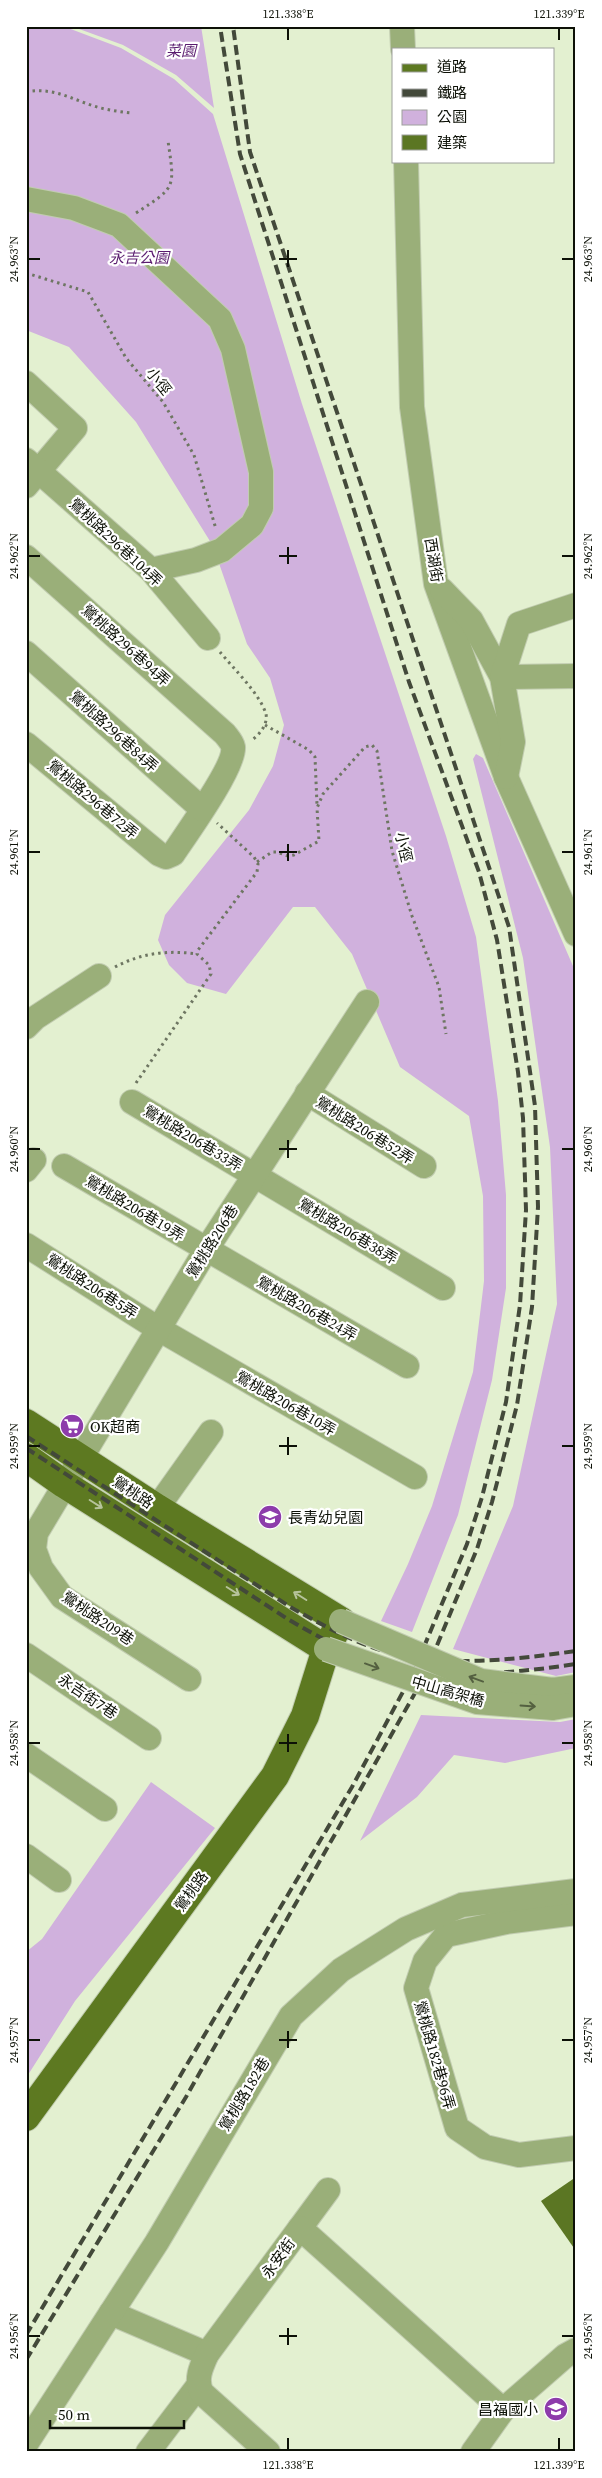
<svg xmlns="http://www.w3.org/2000/svg" width="602" height="2478" viewBox="0 0 602 2478" font-family="'Source Serif 4','Noto Sans TC',serif">
	<style>
		.green { fill: #d0b1dd }
		.building { fill: #5b7623 }
		.lines { fill: none; stroke-linecap: round; stroke-linejoin: round }
		.minor-casing { stroke: #c1ccb0; stroke-width: 26 }
		.major-casing { stroke: #c1ccb0; stroke-width: 30 }
		.path { stroke: #6e7662; stroke-width: 3; stroke-dasharray: 2.5 4; stroke-linecap: butt }
		.minor { stroke: #9aaf79; stroke-width: 24 }
		.major { stroke: #5d7921; stroke-width: 28 }
		.rail { stroke: #43493a; stroke-width: 4; stroke-dasharray: 10 5; stroke-linecap: butt }
		.minor-bridge-casing { stroke: #c1ccb0; stroke-width: 26; stroke-linecap: butt }
		.minor-bridge { stroke: #9aaf79; stroke-width: 24 }
		.oneway { stroke: #b6c39b }
		.oneway2 { stroke: #546040 }
		.ticks { fill: none; stroke: #0d1107; stroke-width: 2 }
		.labels { text-anchor: middle; dominant-baseline: central; stroke-width: 4.5; stroke-linejoin: round; paint-order: stroke }
		.park-label { font-size: 15px; font-style: italic; fill: #5a1c6f; stroke: #fff }
		.street-label { font-size: 15px; fill: #0d1107; stroke: #fff }
		.poi-label { font-size: 15px; fill: #0d1107; stroke: #fff; text-anchor: start }
		.neatline { fill: none; stroke: #0d1107; stroke-width: 2 }
		.ticks-label { font-size: 12px; text-anchor: middle; fill: #0d1107 }
	</style>
	<rect width="100%" height="100%" fill="#e3f0d0"/>
	<g class="green">
		<path d="M 26,26 L 68,28 L 121,48 L 174,79 L 213,114 L 302,404 L 446,836 L 476,937 L 498,1101 L 506,1195 L 506,1288 L 492,1380 L 458,1515 L 412,1632 L 381,1621 L 408,1564 L 432,1506 L 473,1372 L 484,1281 L 483,1196 L 469,1116 L 400,1067 L 352,954 L 315,907 L 293,907 L 226,994 L 187,983 L 169,965 L 158,940 L 165,915 L 249,810 L 273,766 L 284,725 L 270,678 L 247,644 L 213,546 L 136,422 L 69,347 L 26,330 Z"/>
		<path d="M 71,26 L 201,26 L 214,108 L 176,75 L 123,45 Z"/>
		<path d="M 476,754 L 483,758 L 576,973 L 576,1672 L 556,1676 L 453,1649 L 513,1506 L 557,1304 L 550,1147 L 523,958 L 473,759 Z"/>
		<path d="M 421,1715 L 560,1722 L 576,1719 L 576,1748 L 505,1763 L 454,1755 L 417,1797 L 360,1841 Z"/>
		<path d="M 151,1782 L 215,1828 L 75,2001 L 26,2078 L 26,1952 L 42,1939 Z"/>
	</g>
	<path class="building" d="M 576,2177 L 576,2251 L 541,2201 Z"/>
	<g class="lines">
		<g class="minor-casing">
			<g id="minor">
				<path d="M 402,26 L 403,49"/>
				<path d="M 406,161 L 412,407 L 436,584 L 506,777 L 576,934"/>
				<path d="M 26,199 L 74,208 L 119,225 L 220,319 L 233,349 L 261,472 L 261,508 L 252,525 L 222,550 L 196,560 L 151,570"/>
				<path d="M 26,383 L 75,428 L 26,486"/>
				<path d="M 26,460 L 151,570 L 208,638"/>
				<path d="M 26,557 L 225,734 C 228,738 232,742 233,747 C 236,765 185,836 173,854 L 166,857 L 159,854 L 26,744"/>
				<path d="M 442,590 L 471,620 L 502,677 L 513,742 L 506,777"/>
				<path d="M 576,605 L 519,624 L 502,677 L 576,676"/>
				<path d="M 26,653 L 202,809"/>
				<path d="M 26,1027 L 35,1018 L 99,976"/>
				<path d="M 307,1093 L 424,1166"/>
				<path d="M 132,1102 L 443,1288"/>
				<path d="M 64,1166 L 407,1366"/>
				<path d="M 26,1170 L 34,1160"/>
				<path d="M 26,1245 L 157,1328 L 415,1477"/>
				<path d="M 157,1508 L 211,1432"/>
				<path d="M 26,1655 L 149,1738"/>
				<path d="M 189,1679 L 62,1597 L 41,1568 L 34,1549 L 36,1533 L 206,1250 L 367,1002"/>
				<path d="M 26,1755 L 105,1809"/>
				<path d="M 26,1856 L 59,1880"/>
				<path d="M 576,1913 L 506,1922 L 446,1935 L 425,1961 L 416,1988 L 457,2128 L 485,2147 L 519,2155 L 576,2148"/>
				<path d="M 300,2228 L 328,2190"/>
				<path d="M 111,2313 L 207,2354"/>
				<path d="M 26,2444 L 157,2242 L 291,2016 L 341,1970 L 406,1929 L 462,1905 L 576,1891"/>
				<path d="M 148,2452 L 198,2386"/>
				<path d="M 268,2452 L 202,2393 C 195,2380 201,2367 207,2354 L 300,2228 L 503,2410"/>
				<path d="M 473,2452 L 503,2410 L 565,2356 L 576,2350"/>
			</g>
		</g>
		<g class="major-casing">
			<g id="major">
				<path d="M 26,1423 L 157,1508 L 341,1621 L 326,1649 L 305,1716 L 275,1776 L 26,2117"/>
				<path d="M 26,1457 L 64,1484 L 326,1649"/>
			</g>
		</g>
		<g class="path">
			<path d="M 26,92 C 56,86 77,103 105,109 C 114,111 123,112 132,113"/>
			<path d="M 136,213 C 176,187 175,189 168,141"/>
			<path d="M 26,273 L 88,292 L 126,358 L 163,402 L 194,455 L 216,529"/>
			<path d="M 220,652 C 233,668 260,694 266,714 C 268,724 260,734 252,740"/>
			<path d="M 265,725 L 309,750 L 315,757 L 317,805"/>
			<path d="M 257,862 L 272,852 L 277,852 L 288,856 L 294,855 L 319,841 L 317,808 L 323,794 L 365,747 L 372,745 L 377,751 L 392,851 L 412,916 L 439,987 L 446,1034"/>
			<path d="M 115,967 C 141,953 168,950 197,954"/>
			<path d="M 136,1083 L 211,974 L 209,965 L 197,954 L 198,950 L 257,872 L 258,864 L 254,857 L 217,823"/>
		</g>
		<use href="#minor" class="minor"/>
		<use href="#major" class="major"/>
		<g class="rail">
			<path d="M 26,1436 L 292,1608 C 326,1627 365,1649 404,1656 C 461,1666 519,1659 576,1651"/>
			<path d="M 26,1448 L 286,1618 C 320,1638 355,1657 394,1666 C 453,1679 516,1673 576,1664"/>
			<path d="M 26,2335 L 352,1787 L 413,1673 L 467,1544 L 482,1497 L 506,1402 L 520,1305 L 526,1210 L 523,1118 L 518,1072 L 497,940 L 479,872 L 409,682 L 240,154 L 220,26"/>
			<path d="M 26,2360 L 186,2097 L 423,1679 L 477,1549 L 492,1502 L 517,1405 L 532,1307 L 538,1207 L 535,1106 L 509,927 L 250,152 L 233,26"/>
		</g>
		<g class="minor-bridge-casing">
			<g id="minor-bridge">
				<path d="M 341,1621 L 481,1681 L 553,1690 L 576,1687"/>
				<path d="M 326,1649 L 477,1702 L 553,1708 L 576,1704"/>
			</g>
		</g>
		<use href="#minor-bridge" class="minor-bridge"/>
	</g>
	<defs><path id="oneway-shaft" d="M-6 0H5M1.5-3L5.5 0L1.5 3" fill="none" stroke-width="1.6" stroke-linecap="round" stroke-linejoin="round" transform="scale(1.25)"/></defs>
	<g class="oneway">
		<use href="#oneway-shaft" transform="translate(96 1504) rotate(32)"/>
		<use href="#oneway-shaft" transform="translate(233 1591) rotate(32)"/>
		<use href="#oneway-shaft" transform="translate(300 1596) rotate(-148)"/>
	</g>
	<g class="oneway2">
		<use href="#oneway-shaft" transform="translate(372 1666) rotate(20)"/>
		<use href="#oneway-shaft" transform="translate(476 1679) rotate(-160)"/>
		<use href="#oneway-shaft" transform="translate(528 1706) rotate(4)"/>
	</g>
	<path class="ticks" d="M 288,28 L 288,40M 559,28 L 559,40M 288,250 L 288,267M 28,259 L 40,259M 279,259 L 297,259M 562,259 L 574,259M 288,547 L 288,564M 28,556 L 40,556M 279,556 L 297,556M 562,556 L 574,556M 288,844 L 288,861M 28,852 L 40,852M 279,852 L 297,852M 562,852 L 574,852M 288,1140 L 288,1158M 28,1149 L 40,1149M 279,1149 L 297,1149M 562,1149 L 574,1149M 288,1437 L 288,1455M 28,1446 L 40,1446M 279,1446 L 297,1446M 562,1446 L 574,1446M 288,1734 L 288,1752M 28,1743 L 40,1743M 279,1743 L 297,1743M 562,1743 L 574,1743M 288,2031 L 288,2048M 28,2040 L 40,2040M 279,2040 L 297,2040M 562,2040 L 574,2040M 288,2328 L 288,2345M 28,2336 L 40,2336M 279,2336 L 297,2336M 562,2336 L 574,2336M 288,2438 L 288,2450M 559,2438 L 559,2450"/>
	<defs>
		<g id="supermarket-disc" transform="scale(1.25)"><circle r="9.5" fill="#8d3cab" stroke="#fff"/><path d="M-6-5.5h2.5l.6 2H6L4.5 2H-2.5L-4.4-4H-6ZM-1.5 3.2a1.3 1.3 0 1 0 .1 0ZM3 3.2a1.3 1.3 0 1 0 .1 0Z" fill="#fff"/></g>
		<g id="school-disc" transform="scale(1.25)"><circle r="9.5" fill="#8d3cab" stroke="#fff"/><path d="M0-5L7-2L0 1L-7-2ZM-4 1L0 2.5L4 1V4Q0 6-4 4Z" fill="#fff"/></g>
	</defs>
	<g fill-rule="evenodd">
		<use href="#supermarket-disc" x="72" y="1426"/>
		<use href="#school-disc" x="270" y="1517"/>
		<use href="#school-disc" x="556" y="2409"/>
	</g>
	<g class="labels">
		<g class="park-label">
			<text x="181" y="50">菜園</text>
			<text x="139" y="257">永吉公園</text>
		</g>
		<g class="street-label">
			<text transform="translate(159 381) rotate(51)">小徑</text>
			<text transform="translate(116 542) rotate(43)">鶯桃路296巷104弄</text>
			<text transform="translate(434 560) rotate(81)">西湖街</text>
			<text transform="translate(126 645) rotate(42)">鶯桃路296巷94弄</text>
			<text transform="translate(114 731) rotate(42)">鶯桃路296巷84弄</text>
			<text transform="translate(93 799) rotate(40)">鶯桃路296巷72弄</text>
			<text transform="translate(404 847) rotate(77)">小徑</text>
			<text transform="translate(365 1130) rotate(32)">鶯桃路206巷52弄</text>
			<text transform="translate(193 1138) rotate(31)">鶯桃路206巷33弄</text>
			<text transform="translate(135 1208) rotate(31)">鶯桃路206巷19弄</text>
			<text transform="translate(348 1231) rotate(31)">鶯桃路206巷38弄</text>
			<text transform="translate(212 1241) rotate(-58)">鶯桃路206巷</text>
			<text transform="translate(92 1286) rotate(33)">鶯桃路206巷5弄</text>
			<text transform="translate(307 1308) rotate(30)">鶯桃路206巷24弄</text>
			<text transform="translate(286 1403) rotate(30)">鶯桃路206巷10弄</text>
			<text transform="translate(133 1492) rotate(33)">鶯桃路</text>
			<text transform="translate(98 1618) rotate(34)">鶯桃路209巷</text>
			<text transform="translate(448 1691) rotate(16)">中山高架橋</text>
			<text transform="translate(88 1696) rotate(34)">永吉街7巷</text>
			<text transform="translate(191 1891) rotate(-54)">鶯桃路</text>
			<text transform="translate(435 2055) rotate(74)">鶯桃路182巷96弄</text>
			<text transform="translate(244 2094) rotate(-59)">鶯桃路182巷</text>
			<text transform="translate(278 2258) rotate(-54)">永安街</text>
		</g>
		<g class="poi-label">
			<text x="90" y="1426">OK超商</text>
			<text x="288" y="1517">長青幼兒園</text>
			<text x="538" y="2409" text-anchor="end">昌福國小</text>
		</g>
	</g>
	<rect width="602" height="2478" fill="none" stroke="#ffffff" stroke-width="55"/>
	<rect x="392" y="48" width="162" height="115" fill="#ffffff" stroke="#9ea09c"/>
	<rect x="402" y="64" width="25" height="8" fill="#5d7921" stroke="#9ea09c"/>
	<text x="437" y="72" font-size="15" fill="#0d1107">道路</text>
	<rect x="402" y="89" width="25" height="8" fill="#43493a" stroke="#9ea09c"/>
	<text x="437" y="98" font-size="15" fill="#0d1107">鐵路</text>
	<rect x="402" y="110" width="25" height="15" fill="#d0b1dd" stroke="#9ea09c"/>
	<text x="437" y="122" font-size="15" fill="#0d1107">公園</text>
	<rect x="402" y="135" width="25" height="15" fill="#5b7623" stroke="#9ea09c"/>
	<text x="437" y="148" font-size="15" fill="#0d1107">建築</text>
	<path d="M50 2420v8h134v-8" fill="none" stroke="#0d1107" stroke-width="2.5"/>
	<text x="58" y="2420" font-size="15" fill="#0d1107" stroke="#ffffff" stroke-width="4" paint-order="stroke">50 m</text>
	<rect x="28" y="28" width="546" height="2422" class="neatline"/>
	<g class="ticks-label">
		<text x="288" y="18">121.338°E</text>
		<text x="559" y="18">121.339°E</text>
		<text transform="translate(14 259) rotate(-90)" y="4">24.963°N</text>
		<text transform="translate(588 259) rotate(-90)" y="4">24.963°N</text>
		<text transform="translate(14 556) rotate(-90)" y="4">24.962°N</text>
		<text transform="translate(588 556) rotate(-90)" y="4">24.962°N</text>
		<text transform="translate(14 852) rotate(-90)" y="4">24.961°N</text>
		<text transform="translate(588 852) rotate(-90)" y="4">24.961°N</text>
		<text transform="translate(14 1149) rotate(-90)" y="4">24.960°N</text>
		<text transform="translate(588 1149) rotate(-90)" y="4">24.960°N</text>
		<text transform="translate(14 1446) rotate(-90)" y="4">24.959°N</text>
		<text transform="translate(588 1446) rotate(-90)" y="4">24.959°N</text>
		<text transform="translate(14 1743) rotate(-90)" y="4">24.958°N</text>
		<text transform="translate(588 1743) rotate(-90)" y="4">24.958°N</text>
		<text transform="translate(14 2040) rotate(-90)" y="4">24.957°N</text>
		<text transform="translate(588 2040) rotate(-90)" y="4">24.957°N</text>
		<text transform="translate(14 2336) rotate(-90)" y="4">24.956°N</text>
		<text transform="translate(588 2336) rotate(-90)" y="4">24.956°N</text>
		<text x="288" y="2469">121.338°E</text>
		<text x="559" y="2469">121.339°E</text>
	</g>
</svg>
